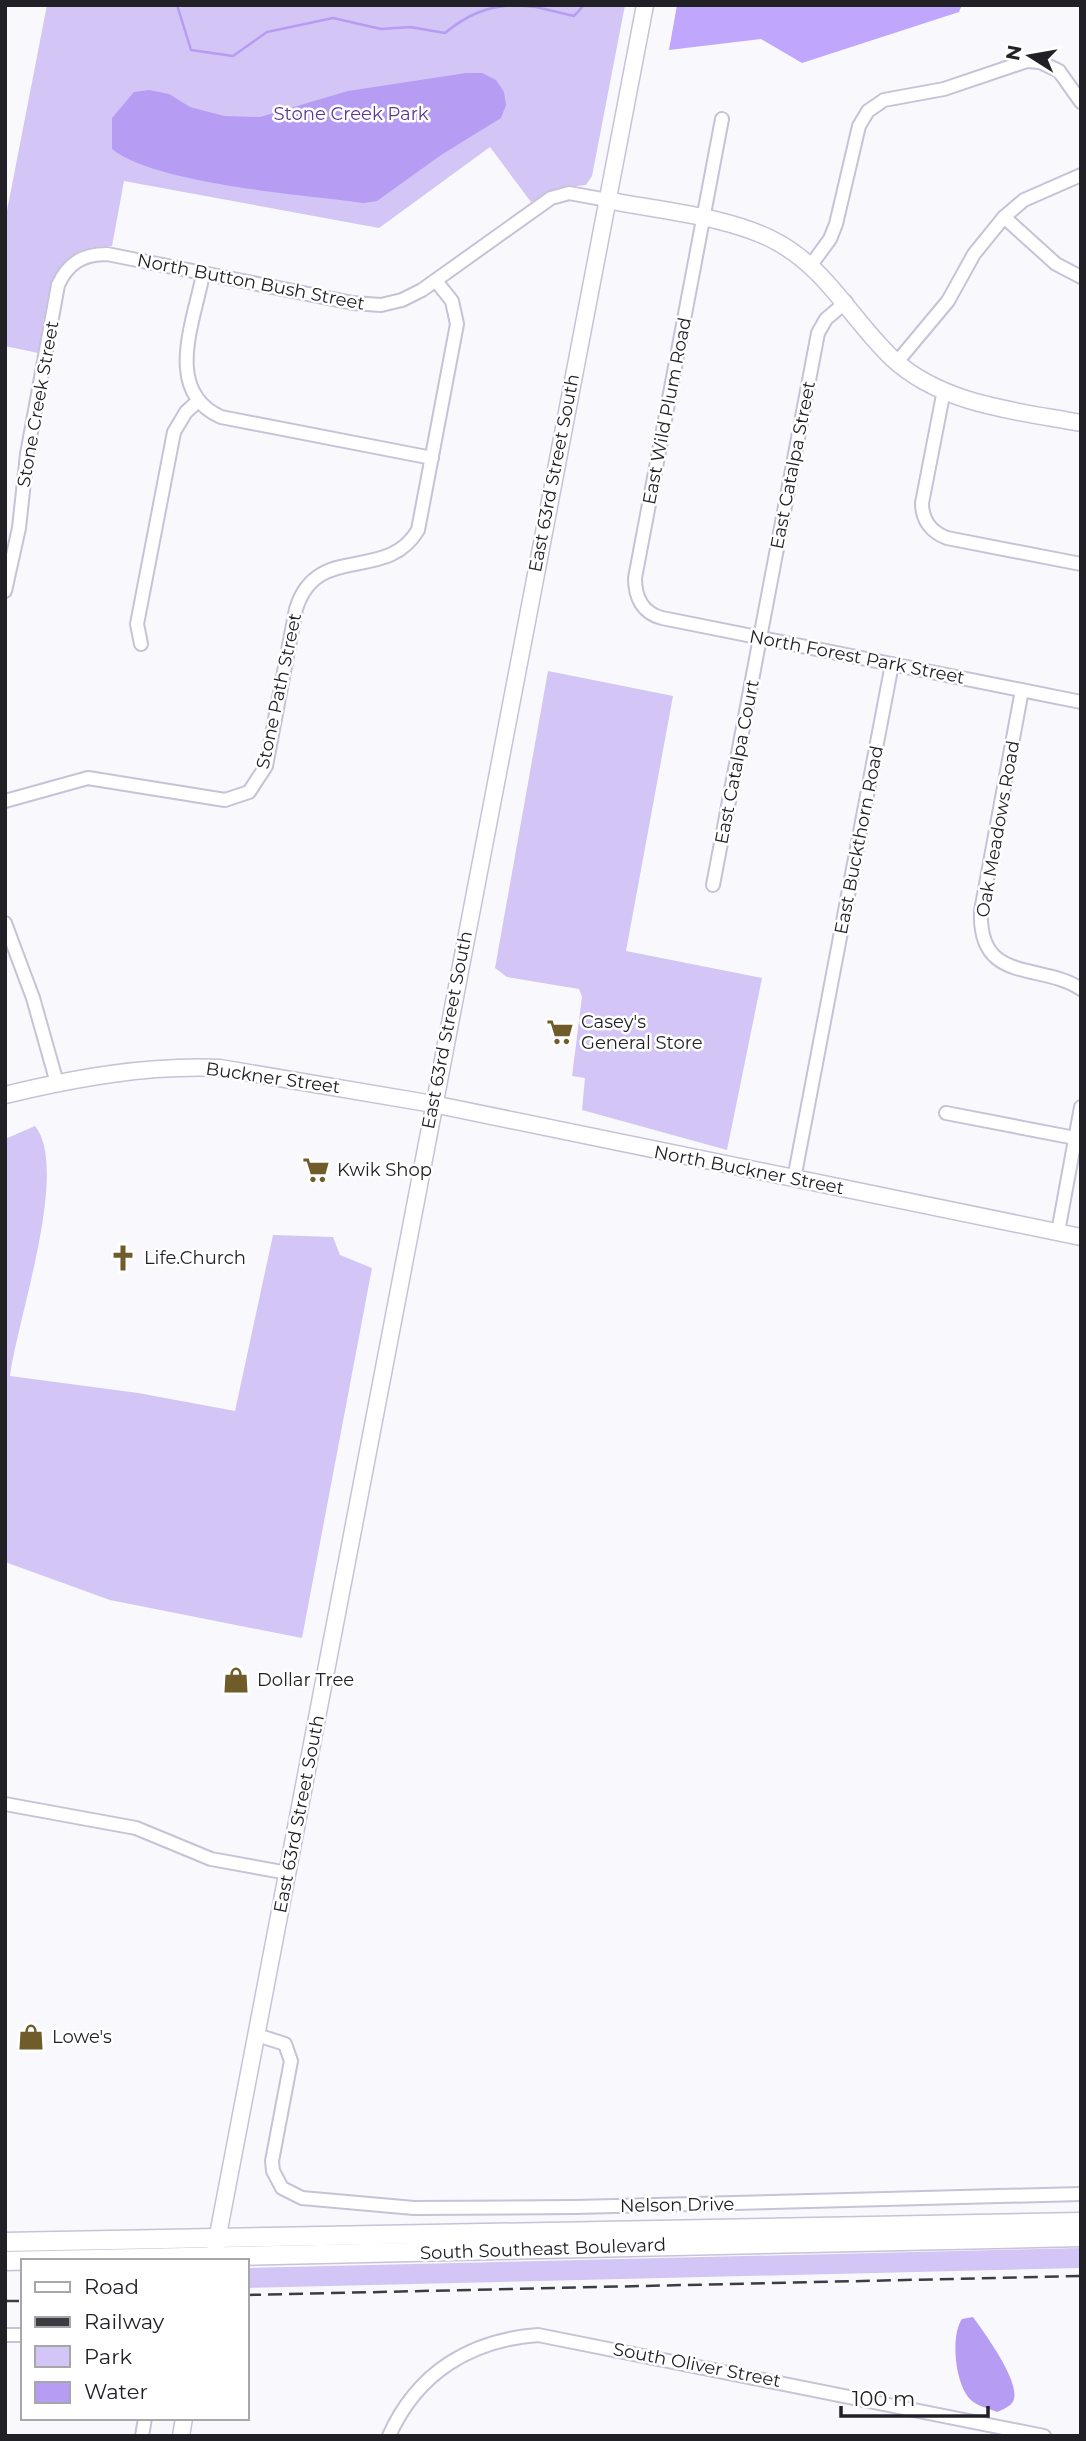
<svg xmlns="http://www.w3.org/2000/svg" width="1086" height="2441" viewBox="0 0 1086 2441" font-family="Montserrat,sans-serif">
	<style>
		.green { fill: #d3c5f6 }
		.forest { fill: #c1a6fe }
		.water { fill: #b79cf3 }
		.lines { fill: none; stroke-linecap: round; stroke-linejoin: round }
		.stream { stroke: #b79cf3; stroke-width: 2.5 }
		.street-casing { stroke: #c7c2d7; stroke-width: 16 }
		.secondary-casing { stroke: #c7c2d7; stroke-width: 19 }
		.primary-casing { stroke: #c7c2d7; stroke-width: 21 }
		.street { stroke: #fff; stroke-width: 12 }
		.secondary { stroke: #fff; stroke-width: 16 }
		.primary { stroke: #fff; stroke-width: 18 }
		.rail { stroke: #3e3c43; stroke-width: 2.5; stroke-dasharray: 14 7; stroke-linecap: butt }
		.labels { text-anchor: middle; dominant-baseline: central; stroke-width: 5; stroke-linejoin: round; paint-order: stroke }
		.park-label { font-size: 18px; fill: #5d369a; stroke: #fff }
		.street-label { font-size: 18px; fill: #222027; stroke: #fff }
		.poi-label { font-size: 18px; fill: #222027; stroke: #fff; text-anchor: start }
	</style>
	<rect width="100%" height="100%" fill="#f9f8fd"/>
	<g class="green">
		<path d="M 47,5 L 625,5 L 592,176 L 586,185 L 558,188 L 531,202 L 490,147 L 379,228 L 124,181 L 112,246 C 46,243 48,304 38,353 L 5,346 L 5,221 Z"/>
		<path d="M 548,671 L 673,696 L 626,951 L 762,978 L 727,1150 L 582,1110 L 585,1078 L 572,1076 L 582,997 L 579,989 L 507,977 L 495,968 Z"/>
		<path d="M 35,1126 C 70,1169 17,1320 10,1376 L 138,1393 L 235,1411 L 273,1235 L 333,1237 L 340,1255 L 372,1268 L 302,1638 L 110,1600 L 5,1562 L 5,1139 Z"/>
		<path d="M 1081,2248 L 1081,2268 L 247,2288 L 247,2268 Z"/>
	</g>
	<path class="forest" d="M 677,5 L 962,5 L 959,12 L 802,63 L 761,39 L 669,50 Z"/>
	<g class="water">
		<path d="M 466,73 L 482,73 L 496,80 L 504,92 L 506,105 L 501,118 L 441,155 L 377,201 L 364,203 C 305,195 155,184 112,149 L 112,118 L 134,92 L 149,90 L 169,94 L 190,107 L 224,116 L 260,117 L 348,91 Z"/>
		<path d="M 973,2317 C 983,2331 1025,2387 1012,2403 C 1009,2407 1002,2410 997,2412 C 990,2409 978,2406 972,2401 C 955,2387 950,2336 962,2319 Z"/>
	</g>
	<g class="lines">
		<g class="stream">
			<path d="M 177,5 L 191,50 L 233,56 L 267,32 L 333,18 L 381,29 L 410,27 L 445,33 C 467,15 485,7 514,5"/>
			<path d="M 514,5 L 536,7 L 574,16 L 584,5"/>
		</g>
		<g class="street-casing">
			<g id="street">
				<path d="M 722,119 L 635,578 C 635,597 642,613 662,618 L 1081,702"/>
				<path d="M 1004,217 L 1056,264 L 1081,277"/>
				<path d="M 811,265 L 830,239 L 836,224 L 859,126 L 868,111 L 884,100 L 944,89 L 1027,61 L 1040,62 L 1059,71 L 1081,102"/>
				<path d="M 203,274 C 194,322 163,391 221,417 L 432,458"/>
				<path d="M 897,362 L 948,301 L 974,254 L 1004,217 L 1024,200 L 1081,175"/>
				<path d="M 944,390 L 922,503 C 922,520 931,532 947,538 L 1081,564"/>
				<path d="M 5,591 L 19,528 L 27,454 L 58,285 C 68,263 83,254 107,254 L 353,303 L 381,305 L 402,300 L 422,290 L 551,198 L 569,193 L 607,200"/>
				<path d="M 141,644 L 137,624 L 174,432 L 186,412 L 198,401"/>
				<path d="M 1022,690 L 981,911 C 978,985 1041,962 1081,989"/>
				<path d="M 5,801 L 88,778 L 225,800 L 249,792 L 266,766 L 296,609 C 317,541 386,584 418,530 L 457,324 L 452,301 L 436,281"/>
				<path d="M 713,885 L 818,333 L 826,319 L 846,302"/>
				<path d="M 5,923 L 33,998 L 57,1083"/>
				<path d="M 946,1113 L 1075,1138"/>
				<path d="M 794,1179 L 892,664"/>
				<path d="M 1058,1232 L 1081,1107"/>
				<path d="M 5,1804 L 136,1828 L 211,1859 L 288,1873"/>
				<path d="M 257,2035 L 285,2044 L 291,2061 L 272,2161 L 273,2171 L 282,2188 L 302,2198 L 414,2208 L 575,2207 L 1081,2194"/>
				<path d="M 5,2335 L 23,2335"/>
				<path d="M 142,2436 L 145,2418"/>
				<path d="M 389,2436 C 417,2373 470,2340 538,2335 L 1044,2436"/>
			</g>
		</g>
		<g class="secondary-casing">
			<g id="secondary">
				<path d="M 607,200 C 660,211 730,216 777,242 C 828,270 851,319 892,358 C 942,405 1017,411 1081,423"/>
				<path d="M 5,1095 C 75,1078 147,1065 220,1068 L 433,1104 L 1081,1237"/>
				<path d="M 213,2261 L 645,5"/>
				<path d="M 181,2436 L 184,2418"/>
			</g>
		</g>
		<g class="primary-casing">
			<g id="primary">
				<path d="M 5,2242 L 1081,2222"/>
				<path d="M 5,2261 L 1081,2237"/>
			</g>
		</g>
		<use href="#street" class="street"/>
		<use href="#secondary" class="secondary"/>
		<use href="#primary" class="primary"/>
		<g class="rail">
			<path d="M 247,2295 L 1081,2276"/>
			<path d="M 5,2301 L 23,2301"/>
		</g>
	</g>
	<defs>
		<g id="supermarket-bare" transform="scale(2.1)"><path d="M-6-5.5h2.5l.6 2H6L4.5 2H-2.5L-4.4-4H-6ZM-1.5 3.2a1.3 1.3 0 1 0 .1 0ZM3 3.2a1.3 1.3 0 1 0 .1 0Z" fill="#705c2b" stroke="#fff" stroke-width="2.5" paint-order="stroke"/></g>
		<g id="church-bare" transform="scale(2.1)"><path d="M-1.2-6h2.4v3.5h3.3v2.4h-3.3V6h-2.4V-.1h-3.3v-2.4h3.3Z" fill="#705c2b" stroke="#fff" stroke-width="2.5" paint-order="stroke"/></g>
		<g id="shop-bare" transform="scale(2.1)"><path d="M-5-2.5h2.3a2.7 3.5 0 0 1 5.4 0H5L5.5 6h-11ZM-1.5-2.5h3a1.5 2.3 0 0 0-3 0Z" fill="#705c2b" stroke="#fff" stroke-width="2.5" paint-order="stroke"/></g>
	</defs>
	<g fill-rule="evenodd">
		<use href="#supermarket-bare" x="560" y="1032"/>
		<use href="#supermarket-bare" x="316" y="1170"/>
		<use href="#church-bare" x="123" y="1258"/>
		<use href="#shop-bare" x="236" y="1680"/>
		<use href="#shop-bare" x="31" y="2037"/>
	</g>
	<g class="labels">
		<g class="park-label">
			<text x="351" y="114">Stone Creek Park</text>
		</g>
		<g class="street-label">
			<text transform="translate(251 282) rotate(11)">North Button Bush Street</text>
			<text transform="translate(38 404) rotate(-80)">Stone Creek Street</text>
			<text transform="translate(667 411) rotate(-79)">East Wild Plum Road</text>
			<text transform="translate(793 465) rotate(-79)">East Catalpa Street</text>
			<text transform="translate(554 473) rotate(-79)">East 63rd Street South</text>
			<text transform="translate(857 657) rotate(11)">North Forest Park Street</text>
			<text transform="translate(279 691) rotate(-78)">Stone Path Street</text>
			<text transform="translate(737 762) rotate(-79)">East Catalpa Court</text>
			<text transform="translate(998 829) rotate(-80)">Oak Meadows Road</text>
			<text transform="translate(859 840) rotate(-79)">East Buckthorn Road</text>
			<text transform="translate(447 1030) rotate(-79)">East 63rd Street South</text>
			<text transform="translate(273 1078) rotate(8)">Buckner Street</text>
			<text transform="translate(749 1170) rotate(11)">North Buckner Street</text>
			<text transform="translate(299 1814) rotate(-79)">East 63rd Street South</text>
			<text transform="translate(677 2205) rotate(-1)">Nelson Drive</text>
			<text transform="translate(543 2249) rotate(-2)">South Southeast Boulevard</text>
			<text transform="translate(697 2365) rotate(11)">South Oliver Street</text>
		</g>
		<g class="poi-label">
			<text x="581" y="1022">Casey's<tspan x="581" dy="21">General Store</tspan></text>
			<text x="337" y="1170">Kwik Shop</text>
			<text x="144" y="1258">Life.Church</text>
			<text x="257" y="1680">Dollar Tree</text>
			<text x="52" y="2037">Lowe's</text>
		</g>
	</g>
	<rect width="1086" height="2441" fill="none" stroke="#222027" stroke-width="14"/>
	<rect x="21" y="2259" width="228" height="161" fill="#ffffff" stroke="#a7a6a9" stroke-width="2"/>
	<rect x="35" y="2282" width="35" height="10" fill="#ffffff" stroke="#a7a6a9" stroke-width="2"/>
	<text x="84" y="2294" font-size="21" fill="#222027">Road</text>
	<rect x="35" y="2317" width="35" height="10" fill="#3e3c43" stroke="#a7a6a9" stroke-width="2"/>
	<text x="84" y="2329" font-size="21" fill="#222027">Railway</text>
	<rect x="35" y="2346" width="35" height="21" fill="#d3c5f6" stroke="#a7a6a9" stroke-width="2"/>
	<text x="84" y="2364" font-size="21" fill="#222027">Park</text>
	<rect x="35" y="2382" width="35" height="21" fill="#b79cf3" stroke="#a7a6a9" stroke-width="2"/>
	<text x="84" y="2399" font-size="21" fill="#222027">Water</text>
	<g transform="translate(1030 56) rotate(281)" stroke="#ffffff" stroke-width="5" paint-order="stroke">
	<path d="M0-5L12 26L0 18L-12 26Z" fill="#222027"/>
	<text y="-10" font-size="19" font-weight="bold" text-anchor="middle" fill="#222027">N</text>
	</g>
	<path d="M841 2406v10h147v-10" fill="none" stroke="#222027" stroke-width="3.5"/>
	<text x="852" y="2406" font-size="21" fill="#222027" stroke="#ffffff" stroke-width="5" paint-order="stroke">100 m</text>
</svg>
